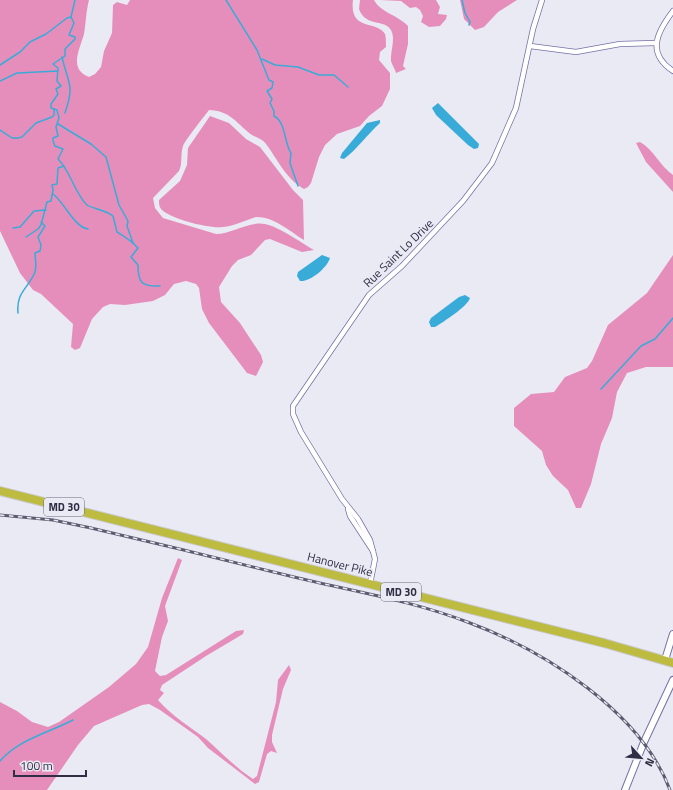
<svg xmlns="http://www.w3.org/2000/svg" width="673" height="790" viewBox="0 0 673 790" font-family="'Titillium Web',sans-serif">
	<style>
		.forest { fill: #e68ebb }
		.water { fill: #38abd8 }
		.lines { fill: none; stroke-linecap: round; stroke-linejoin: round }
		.stream { stroke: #38abd8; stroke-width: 1.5 }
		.street-casing { stroke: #7670a4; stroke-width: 6 }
		.secondary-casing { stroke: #7670a4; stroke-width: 8 }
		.highway-casing { stroke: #c9c9ce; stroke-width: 10 }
		.street { stroke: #fff; stroke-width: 4.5 }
		.secondary { stroke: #fff; stroke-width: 6 }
		.highway { stroke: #bdbc40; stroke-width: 8 }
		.rail-casing { stroke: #5d5b6f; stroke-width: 3 }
		.rail { stroke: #eaeaf5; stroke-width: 1.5; stroke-dasharray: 4.5; stroke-linecap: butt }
		.labels { text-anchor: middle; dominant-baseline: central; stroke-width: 3.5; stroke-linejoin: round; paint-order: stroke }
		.shield { fill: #eaeaf5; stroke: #686679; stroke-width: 1 }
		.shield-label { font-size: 11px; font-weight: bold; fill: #302e44 }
		.street-label { font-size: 12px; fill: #302e44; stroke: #eaeaf5 }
	</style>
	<rect width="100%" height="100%" fill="#eaeaf5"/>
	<g class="forest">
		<path d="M 0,0 L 89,0 C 86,11 86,23 84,34 C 80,49 68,69 89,77 L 95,74 L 101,67 L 104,51 L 112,33 L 113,5 L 117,2 L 127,5 L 130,0 L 353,0 C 349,32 377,20 385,34 C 386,37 386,43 386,47 L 380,52 L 379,60 L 390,73 L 390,89 L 382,106 L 369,116 L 360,126 L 337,134 L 325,145 L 319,157 L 311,183 L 308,187 L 304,189 C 286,179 278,160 266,144 C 262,138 253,137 248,132 C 234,120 229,111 209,110 C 203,118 186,139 183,146 C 180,155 183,163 179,171 L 153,198 L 155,208 L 163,218 L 216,234 C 229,234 241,226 255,224 C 272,220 299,242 314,250 L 302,252 L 270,239 L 265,240 L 251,255 L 238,260 L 232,266 L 219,287 L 221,302 L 240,323 L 261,355 L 263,362 L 256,376 L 247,373 L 209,323 L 202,309 L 199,288 L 196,284 L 186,281 L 174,284 L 165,295 L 153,301 L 125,305 L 110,304 L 103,307 L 92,319 L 80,348 L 75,350 L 71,347 L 73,324 L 41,294 L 33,290 L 20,273 L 0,231 Z"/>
		<path d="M 360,0 L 374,0 C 381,13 398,15 408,26 L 408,44 L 403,66 L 406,69 L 396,73 C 395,69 392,65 391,61 C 390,52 396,39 391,30 C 385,19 365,27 359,9 Z"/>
		<path d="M 380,0 L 436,0 L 440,7 L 438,14 L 447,15 L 446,19 L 440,26 L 429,27 L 421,22 L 423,16 L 420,10 L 416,7 L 410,8 L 401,1 Z"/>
		<path d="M 460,0 L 517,0 L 498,12 L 484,27 L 475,30 L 464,19 Z"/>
		<path d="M 210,116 L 229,123 L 246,139 L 260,147 L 293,190 L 303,200 L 304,240 C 289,231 275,217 256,217 C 246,220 234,226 223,227 C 210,229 170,219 161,209 C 159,206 159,204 159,200 L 180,181 L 187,165 L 188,148 Z"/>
		<path d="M 640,142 C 654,150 660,166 673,175 L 673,192 L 646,162 L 636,143 Z"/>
		<path d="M 673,255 L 673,367 L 646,367 L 627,373 L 617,392 L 612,418 L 601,444 L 591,484 L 581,508 L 576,508 L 568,490 L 553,476 L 546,465 L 542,451 L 514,426 L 514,408 L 531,394 L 554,392 L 565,377 L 587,368 L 592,361 L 608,325 L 647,293 Z"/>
		<path d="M 178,558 L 182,560 L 165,606 L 168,621 L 162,637 L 155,671 L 160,676 L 166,675 L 236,631 L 244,630 L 243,634 L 206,656 L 162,685 L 160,690 L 164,693 L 158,700 C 172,716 189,726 206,739 C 222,753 236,768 253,779 L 257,776 L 276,702 L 278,680 L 289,665 L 291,670 L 283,689 L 272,735 L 272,742 L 277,753 L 271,751 L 267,754 L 259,782 L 255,784 L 208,748 L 198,737 L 160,710 L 149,704 L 142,705 L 94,726 L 78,745 L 47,790 L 0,790 L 0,702 L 17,711 L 32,722 L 48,727 L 59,722 L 109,687 L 136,664 L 148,647 L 162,598 Z"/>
	</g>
	<g class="water">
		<path d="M 438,103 L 479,144 L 478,148 L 474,149 L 468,145 L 436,115 L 432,108 Z"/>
		<path d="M 380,120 L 380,123 C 368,134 356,150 344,159 L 340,158 L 342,153 L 367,123 Z"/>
		<path d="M 322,255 L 330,258 C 327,268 310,282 300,281 L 297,276 L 298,272 Z"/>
		<path d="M 465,295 L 470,298 C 467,307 443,322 435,327 L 431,327 L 429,322 L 431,318 L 459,297 Z"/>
	</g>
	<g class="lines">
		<g class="stream">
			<path d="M 75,0 L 71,17 L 74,23 L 69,35 L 75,37 L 75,39 L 65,49 L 65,56 L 53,64 L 58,68 L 57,81 L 61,86 L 56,89 L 58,94 L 51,104 L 51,108 L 57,110 L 59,118 L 56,127 L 58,136 L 53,138 L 53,141 L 55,146 L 63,149 L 58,159 C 70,170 75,194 87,205 C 91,208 105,210 113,216 L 117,232 C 125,237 132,241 138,248 L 131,257 L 138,265 C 138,282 141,287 160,286"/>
			<path d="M 226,0 L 257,50 L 269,80 L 273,82 L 272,88 L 267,91 L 272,99 L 270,103 L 274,111 L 274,116 C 286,122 284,143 291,153 L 290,163 L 298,186"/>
			<path d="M 462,0 L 465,13 L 470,22 L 469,25"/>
			<path d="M 62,57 C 68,84 75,84 65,113"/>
			<path d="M 262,59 L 275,65 L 298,67 L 319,75 L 334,75 L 348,87"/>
			<path d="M 0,65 L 20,52 L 30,42 L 46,34 L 67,18 L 71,17"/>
			<path d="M 0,81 L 17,73 L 58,71"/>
			<path d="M 58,124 L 91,144 L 106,157 L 119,205 L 128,221 L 127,226 L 133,243"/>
			<path d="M 0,130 L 12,138 L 18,138 L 22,137 L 36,123 L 52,117 L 54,115 L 54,109"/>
			<path d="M 53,194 C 64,202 75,228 88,229"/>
			<path d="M 13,228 L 20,227 L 34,211 L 46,210"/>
			<path d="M 26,237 L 38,229 L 41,225 L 47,202 L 51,201 L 53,190 L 52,185 L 57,184 L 58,168 L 64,166"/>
			<path d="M 18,313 C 16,292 28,289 35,272 C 37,264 35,260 35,253 L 40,251 L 41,245 L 38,237 L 45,226 L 41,222"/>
			<path d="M 601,389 L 641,346 L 655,339 L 673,318"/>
			<path d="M 0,761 C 19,739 48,733 73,720"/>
		</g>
		<g class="street-casing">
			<g id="street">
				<path d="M 673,11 C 657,32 646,53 673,71"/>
				<path d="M 530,46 L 576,52 L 620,44 L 655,43"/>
				<path d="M 348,509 L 350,516 L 373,551"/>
				<path d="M 370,584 L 375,559 L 370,540 L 358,519 L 342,499 L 301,432 L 293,414 L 293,406 L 369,295 L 402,266 L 463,201 L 492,163 L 516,108 L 533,29 L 542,0"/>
			</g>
		</g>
		<g class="secondary-casing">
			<g id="secondary">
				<path d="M 665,660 L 673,634"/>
				<path d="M 625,790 L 644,742 L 673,680"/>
			</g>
		</g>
		<g class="highway-casing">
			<path id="highway" d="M 0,491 L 604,643 L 673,663"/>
		</g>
		<use href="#street" class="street"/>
		<use href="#secondary" class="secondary"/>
		<use href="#highway" class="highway"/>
		<g class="rail-casing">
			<path id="rail" d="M 0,515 L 53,520 L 91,528 C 159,544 226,560 294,577 C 352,591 414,601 470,623 C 545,651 641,712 670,790"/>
		</g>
		<use href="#rail" class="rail"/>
	</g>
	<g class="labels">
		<g class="shield">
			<rect x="44" y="498" width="40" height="18" rx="3"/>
			<rect x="381" y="583" width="40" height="18" rx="3"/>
		</g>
		<g class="shield-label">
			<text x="64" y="507">MD 30</text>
			<text x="401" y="592">MD 30</text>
		</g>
		<g class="street-label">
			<text transform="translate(398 253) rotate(-44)">Rue Saint Lo Drive</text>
			<text transform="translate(340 564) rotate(14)">Hanover Pike</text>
		</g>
	</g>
	<g transform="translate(641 758) rotate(117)" stroke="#eaeaf5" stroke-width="3" paint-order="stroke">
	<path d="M0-3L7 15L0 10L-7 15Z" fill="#302e44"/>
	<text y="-6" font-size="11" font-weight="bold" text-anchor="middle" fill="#302e44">N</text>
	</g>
	<path d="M14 770v6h72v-6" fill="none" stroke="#302e44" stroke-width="2"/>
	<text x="20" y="770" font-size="12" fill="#302e44" stroke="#eaeaf5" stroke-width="3" paint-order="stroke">100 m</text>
</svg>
